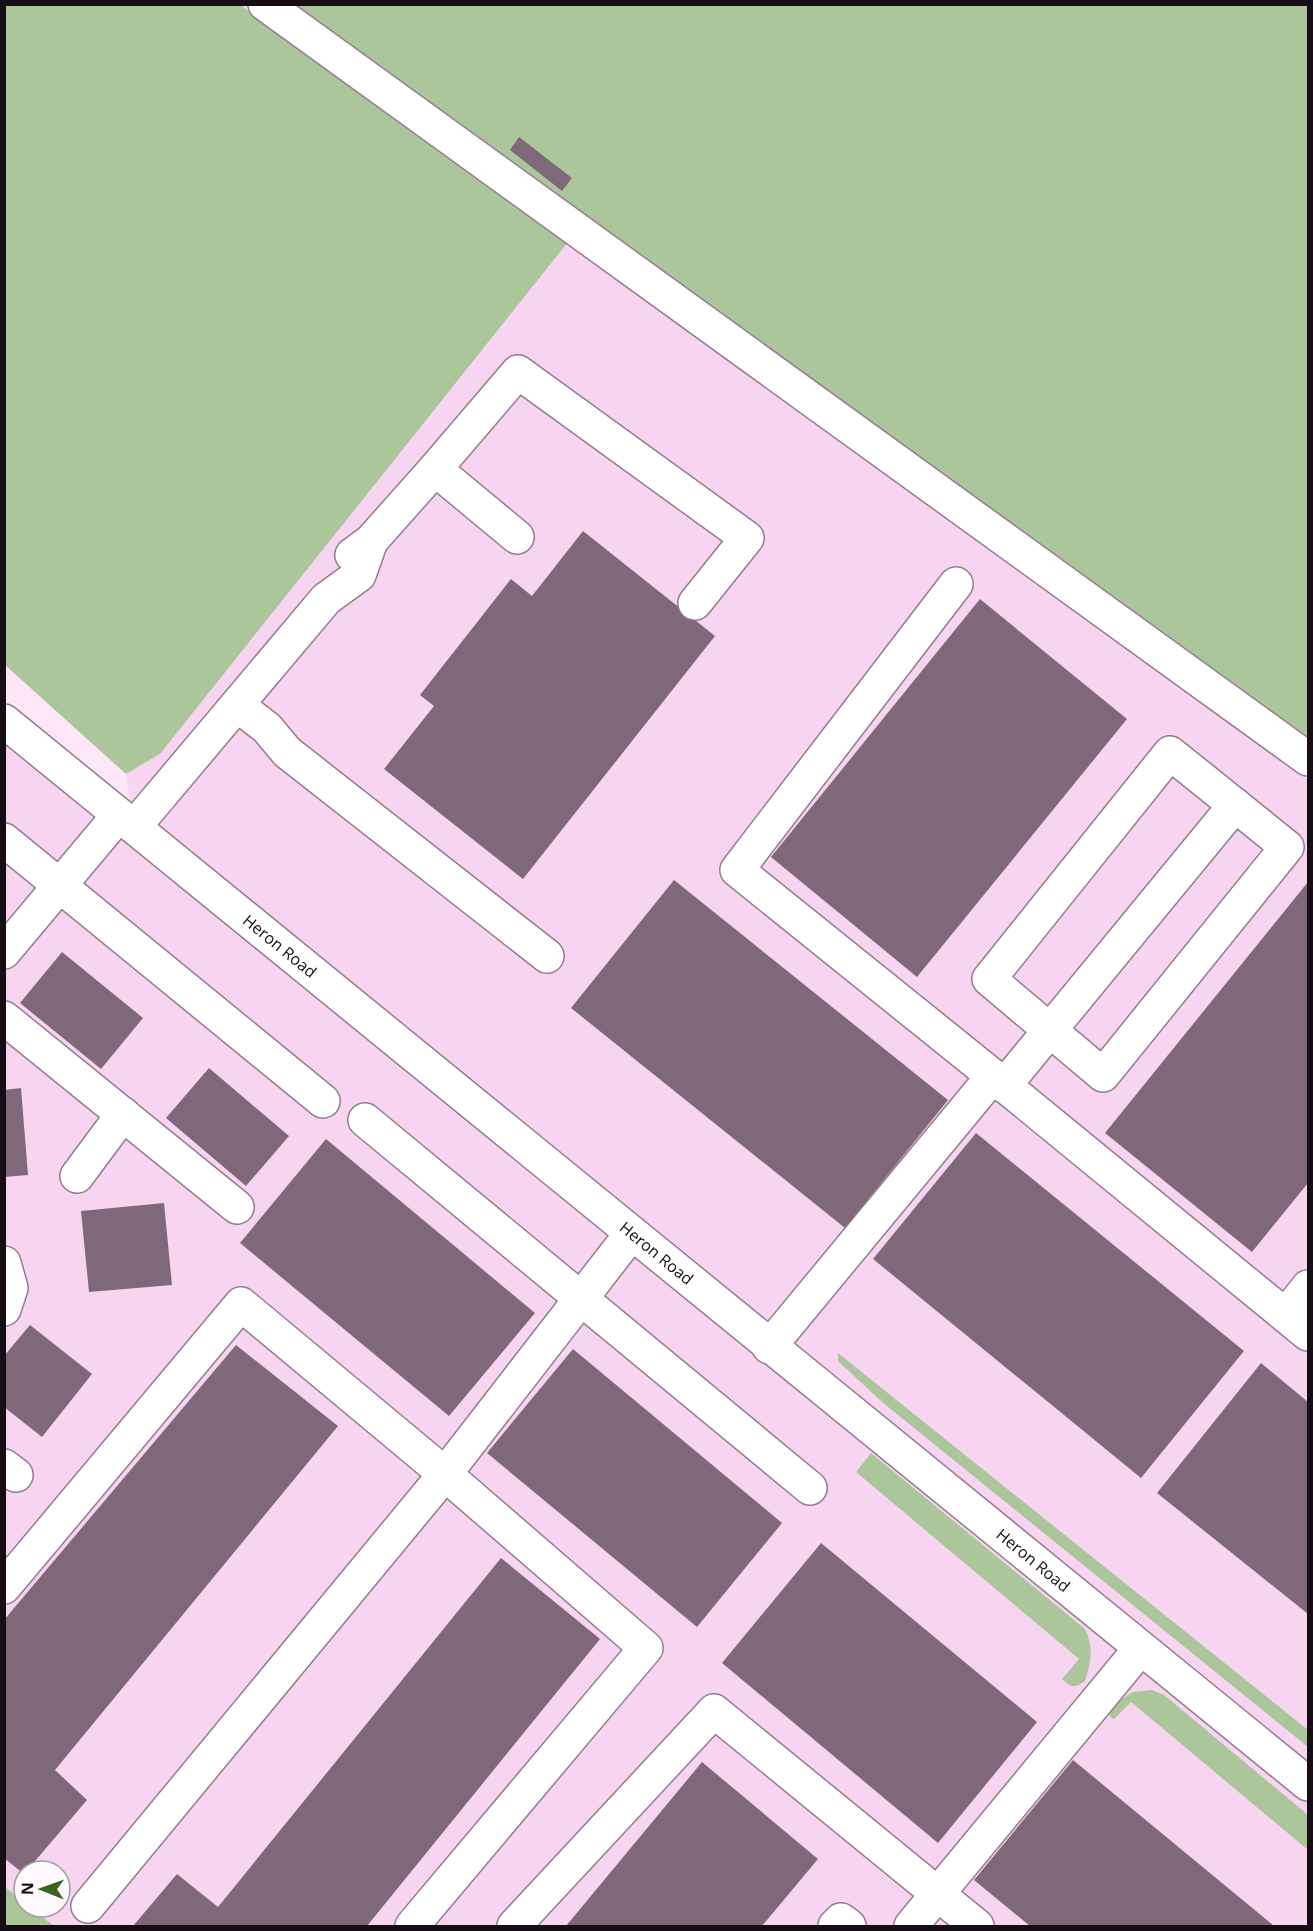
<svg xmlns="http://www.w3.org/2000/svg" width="1313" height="1931" viewBox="0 0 1313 1931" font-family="'Open Sans',sans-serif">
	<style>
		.built { fill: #f7d5f0 }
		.green { fill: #acc69c }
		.building { fill: #80687b }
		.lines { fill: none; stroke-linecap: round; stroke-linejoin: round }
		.minor-casing { stroke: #947b8f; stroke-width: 36 }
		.minor { stroke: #fff; stroke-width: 33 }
		.labels { text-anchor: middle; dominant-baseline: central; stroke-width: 5; stroke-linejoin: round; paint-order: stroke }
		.street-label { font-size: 16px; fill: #170e15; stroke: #fef9fd }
	</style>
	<rect width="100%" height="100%" fill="#fce6f7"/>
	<path class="built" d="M 238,5 L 1308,5 L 1308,1926 L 54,1926 L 30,1907 L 60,1907 L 60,1871 L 24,1871 L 24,1902 L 5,1886 L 4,721 L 134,826 L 126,774 L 160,754 L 568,243 Z"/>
	<g class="green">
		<path d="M 4,5 L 240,5 L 569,241 L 160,754 L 126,774 L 5,665 Z"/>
		<path d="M 280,5 L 1308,5 L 1308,750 Z"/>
		<path d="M 838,1353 L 1308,1730 L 1308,1747 L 882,1402 L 838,1361 Z"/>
		<path d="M 871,1453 L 1085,1629 C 1094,1647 1091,1663 1085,1681 C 1075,1688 1071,1688 1062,1679 L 1079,1659 L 856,1472 Z"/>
		<path d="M 1152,1690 L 1164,1695 L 1308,1815 L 1308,1850 L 1131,1702 L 1114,1719 L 1110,1717 L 1110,1706 L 1133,1692 Z"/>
		<path d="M 4,1886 L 24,1902 L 24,1907 L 30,1907 L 54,1926 L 5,1926 Z"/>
	</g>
	<g class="building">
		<path d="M 519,137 L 572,178 L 562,191 L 510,150 Z"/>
		<path d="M 583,531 L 715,636 L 523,879 L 384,769 L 434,706 L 420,695 L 511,579 L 532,596 Z"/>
		<path d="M 980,599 L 1127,719 L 917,977 L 771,857 Z"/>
		<path d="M 674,880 L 948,1100 L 845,1228 L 571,1008 Z"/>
		<path d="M 1308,882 L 1308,1183 L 1252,1252 L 1105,1133 Z"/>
		<path d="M 62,952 L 143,1018 L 101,1069 L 20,1003 Z"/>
		<path d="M 209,1068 L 289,1136 L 246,1186 L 166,1118 Z"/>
		<path d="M 21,1088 L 28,1175 L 4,1177 L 4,1090 Z"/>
		<path d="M 976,1133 L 1244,1351 L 1141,1478 L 873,1259 Z"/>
		<path d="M 326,1139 L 535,1313 L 449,1416 L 240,1243 Z"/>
		<path d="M 164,1203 L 172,1285 L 89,1292 L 81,1211 Z"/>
		<path d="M 30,1325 L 92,1374 L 42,1437 L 4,1407 L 4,1356 Z"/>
		<path d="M 236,1345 L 338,1426 L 55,1770 L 87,1800 L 24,1874 L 4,1858 L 4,1620 Z"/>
		<path d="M 573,1349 L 782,1523 L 697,1627 L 487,1453 Z"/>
		<path d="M 1261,1363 L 1308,1402 L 1308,1614 L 1157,1493 Z"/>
		<path d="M 821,1543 L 1037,1722 L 938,1843 L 722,1663 Z"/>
		<path d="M 501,1558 L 600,1639 L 367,1926 L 133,1926 L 177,1874 L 218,1907 Z"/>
		<path d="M 1073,1760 L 1274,1926 L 1030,1926 L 974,1880 Z"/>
		<path d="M 702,1762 L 818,1859 L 762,1926 L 566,1926 Z"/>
	</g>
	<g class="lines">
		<g class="minor-casing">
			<g id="minor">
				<path d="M 265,4 L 1308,759"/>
				<path d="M 435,469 L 518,372 L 747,538 L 695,603"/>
				<path d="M 352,555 L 371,541 L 435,469 L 517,537"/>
				<path d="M 956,584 L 737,870 L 993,1076"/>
				<path d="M 237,705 L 267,728 L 287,752 L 547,956"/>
				<path id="s1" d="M 4,721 L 1308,1784"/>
				<path d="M 1170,753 L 1287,847 L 1103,1075 L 989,979 Z"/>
				<path d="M 134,827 L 326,599 L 359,575 L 371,541"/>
				<path d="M 4,840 L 323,1101"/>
				<path d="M 4,952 L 118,816"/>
				<path d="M 4,1018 L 237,1207"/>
				<path d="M 1004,1086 L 1235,805"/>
				<path d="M 365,1120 L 810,1488"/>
				<path d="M 77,1176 L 123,1114"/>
				<path d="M 4,1263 L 11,1288 L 4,1309"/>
				<path d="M 1286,1315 L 1308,1287"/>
				<path d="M 769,1347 L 993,1076 L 1308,1334"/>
				<path d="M 4,1466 L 16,1475"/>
				<path d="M 4,1587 L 241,1304 L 445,1474 L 646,1648 L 412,1926"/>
				<path d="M 88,1906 L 445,1474 L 631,1234"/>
				<path d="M 514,1926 L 714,1711 L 977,1926"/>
				<path d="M 835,1926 L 841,1920 L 849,1926"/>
				<path d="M 911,1926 L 1140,1649"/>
			</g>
		</g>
		<use href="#minor" class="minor"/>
	</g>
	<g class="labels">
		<g class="street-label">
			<text stroke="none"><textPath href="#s1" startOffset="356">Heron Road</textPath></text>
			<text stroke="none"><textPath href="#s1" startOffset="842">Heron Road</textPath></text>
			<text stroke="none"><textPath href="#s1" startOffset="1328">Heron Road</textPath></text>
		</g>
	</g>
	<rect width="1313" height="1931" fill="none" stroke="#170e15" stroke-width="12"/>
	<g transform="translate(42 1889) rotate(271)"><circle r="28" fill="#fef9fd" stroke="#a29ba0" stroke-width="1.5"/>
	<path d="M0-4.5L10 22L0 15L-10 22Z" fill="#3d641e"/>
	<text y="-9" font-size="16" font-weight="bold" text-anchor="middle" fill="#170e15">N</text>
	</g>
</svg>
